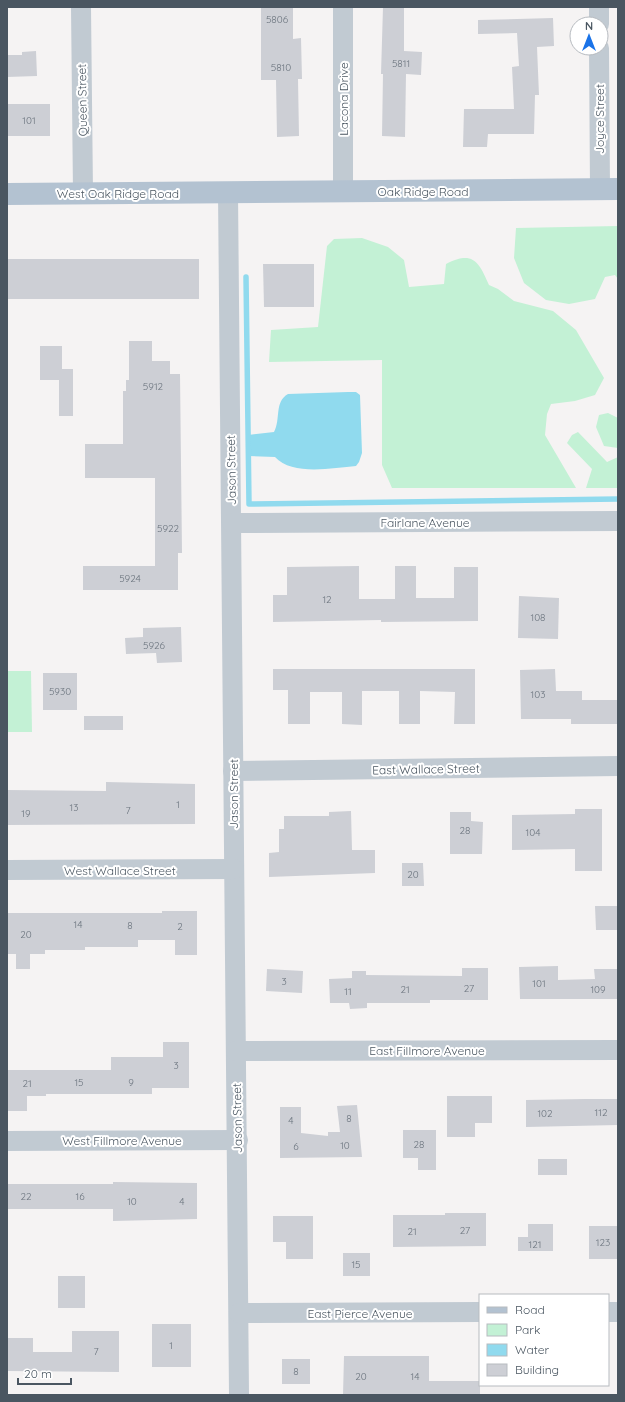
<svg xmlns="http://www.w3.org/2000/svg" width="625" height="1402" viewBox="0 0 625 1402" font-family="Quicksand,sans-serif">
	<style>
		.green { fill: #c3f1d5 }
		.water { fill: #90daee }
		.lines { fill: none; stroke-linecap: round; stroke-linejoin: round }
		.stream { stroke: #90daee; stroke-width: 5.5 }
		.building { fill: #cdcfd5 }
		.minor { stroke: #c1cad2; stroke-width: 20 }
		.major { stroke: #b3c2d1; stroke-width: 22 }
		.labels { text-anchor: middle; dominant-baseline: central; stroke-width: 4; stroke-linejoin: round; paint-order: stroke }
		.number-label { font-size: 10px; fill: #6b747e }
		.street-label { font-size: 12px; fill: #4a5661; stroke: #fff }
	</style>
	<rect width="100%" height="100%" fill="#f5f3f3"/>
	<g class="green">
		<path d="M 618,226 L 618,279 L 615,275 L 605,277 L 595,299 L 569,304 L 546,300 L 524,283 L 514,258 L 516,228 Z"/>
		<path d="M 362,238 L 388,247 L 404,260 L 409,287 L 444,284 L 446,264 C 473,250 479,262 489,285 L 498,289 L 514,301 L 553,311 L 576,330 L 604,378 L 595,395 L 575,401 L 551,404 L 547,414 L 545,435 L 576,488 L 392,488 L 382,465 L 382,360 L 269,362 L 271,330 L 318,327 L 327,246 L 334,239 Z"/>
		<path d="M 608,413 L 618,418 L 618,448 L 604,446 L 596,427 L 599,415 Z"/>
		<path d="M 578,432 L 607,462 L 618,457 L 618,488 L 586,488 L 592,469 L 567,443 L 572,435 Z"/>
		<path d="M 7,671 L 31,671 L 32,732 L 7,732 Z"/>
	</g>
	<path class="water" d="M 348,392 L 356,392 L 360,395 L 362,453 L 359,462 L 356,466 C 332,468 292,476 275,457 L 248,456 L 248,435 L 274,432 C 281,419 274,402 288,394 Z"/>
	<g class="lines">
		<path class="stream" d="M 246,277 L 249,504 L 618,499"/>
	</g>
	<g class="building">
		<path d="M 261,7 L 293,7 L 293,39 L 301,38 L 302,79 L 298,79 L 299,136 L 277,137 L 276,80 L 261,80 Z"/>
		<path d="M 383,7 L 404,7 L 404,51 L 422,52 L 421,75 L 406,74 L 405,137 L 382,136 L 383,74 L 381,74 Z"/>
		<path d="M 553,18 L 554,46 L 537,47 L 539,95 L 535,95 L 534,134 L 488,134 L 487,147 L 463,147 L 464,109 L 514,109 L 512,67 L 519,66 L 517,33 L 478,34 L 478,20 Z"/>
		<path d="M 36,51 L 37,76 L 7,77 L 7,55 L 22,55 L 22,52 Z"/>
		<rect x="7" y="104" width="43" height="32"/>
		<rect x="7" y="259" width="192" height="40"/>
		<path d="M 263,264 L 314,264 L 314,307 L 264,307 Z"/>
		<path d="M 129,341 L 152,341 L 152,361 L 170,361 L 170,374 L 180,374 L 182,553 L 178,553 L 178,590 L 83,590 L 83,566 L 155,566 L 155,478 L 85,478 L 85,444 L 123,444 L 123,391 L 126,391 L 126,380 L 129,380 Z"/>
		<path d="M 40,346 L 62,346 L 62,369 L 73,369 L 73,416 L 59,416 L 59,380 L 40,380 Z"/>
		<path d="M 359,566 L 359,599 L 395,599 L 395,566 L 416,566 L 416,598 L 454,598 L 454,567 L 478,567 L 478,621 L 381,622 L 381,620 L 273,622 L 273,595 L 287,595 L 287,567 Z"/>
		<path d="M 519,596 L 559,598 L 558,639 L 518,638 Z"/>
		<path d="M 181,627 L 182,662 L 157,663 L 156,653 L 126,654 L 125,638 L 143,637 L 143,628 Z"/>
		<path d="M 273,669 L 475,669 L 475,724 L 454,724 L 455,692 L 420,691 L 420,724 L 399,724 L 399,691 L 362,691 L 362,725 L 342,724 L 342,692 L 310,692 L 310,724 L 288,724 L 288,690 L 273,690 Z"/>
		<path d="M 555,669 L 556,691 L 582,691 L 582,700 L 618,700 L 618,724 L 571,724 L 571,719 L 521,719 L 520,670 Z"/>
		<rect x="43" y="673" width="34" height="37"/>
		<rect x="84" y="716" width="39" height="14"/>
		<path d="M 106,782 L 195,784 L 195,824 L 7,825 L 7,790 L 106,791 Z"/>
		<path d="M 575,809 L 602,809 L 602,871 L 575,871 L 575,849 L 512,850 L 512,815 L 575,814 Z"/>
		<path d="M 351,811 L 352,850 L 375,850 L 375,873 L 269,877 L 269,853 L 279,852 L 279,829 L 284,829 L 284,816 L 329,816 L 329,812 Z"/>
		<path d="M 450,812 L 471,812 L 471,821 L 483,822 L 482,854 L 450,854 Z"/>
		<path d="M 402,863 L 423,863 L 424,886 L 402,886 Z"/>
		<path d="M 595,906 L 618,906 L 618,930 L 596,930 Z"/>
		<path d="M 162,911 L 197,911 L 197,955 L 175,955 L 175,940 L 138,940 L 138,947 L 85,947 L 85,950 L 45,950 L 45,954 L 30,954 L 30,969 L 16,969 L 16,954 L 7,954 L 7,913 L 162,913 Z"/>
		<path d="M 558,966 L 558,980 L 595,979 L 594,969 L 618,969 L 618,999 L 520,999 L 519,967 Z"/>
		<path d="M 462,968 L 488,968 L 488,1000 L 430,1000 L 430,1003 L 367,1003 L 367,1008 L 350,1009 L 349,1003 L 330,1003 L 329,979 L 352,978 L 352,971 L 366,971 L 366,975 L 462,976 Z"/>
		<path d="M 267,969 L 303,971 L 302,993 L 266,991 Z"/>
		<path d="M 163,1042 L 189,1042 L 189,1088 L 152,1088 L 152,1094 L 46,1094 L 46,1096 L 27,1096 L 27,1111 L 7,1111 L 7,1070 L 111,1070 L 111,1057 L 163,1057 Z"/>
		<path d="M 447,1096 L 492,1096 L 492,1123 L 475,1123 L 475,1137 L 447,1137 Z"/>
		<path d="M 585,1099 L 618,1099 L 618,1125 L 526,1127 L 526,1100 Z"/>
		<path d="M 357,1105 L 362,1157 L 280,1158 L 280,1107 L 301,1107 L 301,1133 L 328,1136 L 328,1132 L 340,1132 L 337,1106 Z"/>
		<path d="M 403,1130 L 436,1130 L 436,1170 L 418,1170 L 418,1158 L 403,1158 Z"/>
		<rect x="538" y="1159" width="29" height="16"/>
		<path d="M 113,1182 L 197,1183 L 197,1219 L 113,1221 L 113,1209 L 7,1209 L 7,1184 L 113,1184 Z"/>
		<path d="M 445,1213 L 486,1213 L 486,1246 L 393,1247 L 393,1215 L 445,1215 Z"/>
		<path d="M 273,1216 L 313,1216 L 313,1259 L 286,1259 L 286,1242 L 273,1242 Z"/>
		<path d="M 528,1224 L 553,1224 L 553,1251 L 518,1251 L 518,1237 L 528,1237 Z"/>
		<rect x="589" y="1226" width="29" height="33"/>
		<rect x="343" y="1253" width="27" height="23"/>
		<rect x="58" y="1276" width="27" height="32"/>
		<rect x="152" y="1324" width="39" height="43"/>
		<path d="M 72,1331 L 119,1331 L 119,1372 L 7,1371 L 7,1338 L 33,1338 L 33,1352 L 72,1352 Z"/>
		<path d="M 344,1356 L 429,1356 L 429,1381 L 480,1381 L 480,1395 L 343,1395 Z"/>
		<rect x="282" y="1359" width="28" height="25"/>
	</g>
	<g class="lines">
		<g class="minor">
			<path d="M 81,7 L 83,193"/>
			<path d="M 343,7 L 343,191"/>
			<path d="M 599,7 L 599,24"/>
			<path d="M 599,48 L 600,189"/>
			<path d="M 228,192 L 239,1395"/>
			<path d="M 232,523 L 618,521"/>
			<path d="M 233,771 L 618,766"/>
			<path d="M 7,870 L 234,869"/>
			<path d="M 236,1051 L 618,1050"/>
			<path d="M 7,1141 L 238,1140"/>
			<path d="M 608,1312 L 618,1312"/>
			<path d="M 239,1313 L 480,1312"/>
		</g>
		<path class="major" d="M 7,194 L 618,189"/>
	</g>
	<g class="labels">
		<g class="number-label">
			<text x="277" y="19">5806</text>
			<text x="401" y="63">5811</text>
			<text x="281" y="67">5810</text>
			<text x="29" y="120">101</text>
			<text x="153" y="386">5912</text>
			<text x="168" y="528">5922</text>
			<text x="130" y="578">5924</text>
			<text x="327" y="599">12</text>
			<text x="538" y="617">108</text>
			<text x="154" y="645">5926</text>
			<text x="60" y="691">5930</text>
			<text x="538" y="694">103</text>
			<text x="178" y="804">1</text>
			<text x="74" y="807">13</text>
			<text x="128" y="810">7</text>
			<text x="26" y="813">19</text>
			<text x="465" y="830">28</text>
			<text x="533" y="832">104</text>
			<text x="413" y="874">20</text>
			<text x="78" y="924">14</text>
			<text x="130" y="925">8</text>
			<text x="180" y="926">2</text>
			<text x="26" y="934">20</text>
			<text x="284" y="981">3</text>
			<text x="539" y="983">101</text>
			<text x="469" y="988">27</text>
			<text x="405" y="989">21</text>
			<text x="598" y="989">109</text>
			<text x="348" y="991">11</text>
			<text x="176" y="1065">3</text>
			<text x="79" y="1082">15</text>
			<text x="131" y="1082">9</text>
			<text x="27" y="1083">21</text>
			<text x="601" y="1112">112</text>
			<text x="545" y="1113">102</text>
			<text x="349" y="1118">8</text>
			<text x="291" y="1120">4</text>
			<text x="419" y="1144">28</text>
			<text x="345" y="1145">10</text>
			<text x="296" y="1146">6</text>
			<text x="26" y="1196">22</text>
			<text x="80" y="1196">16</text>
			<text x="132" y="1201">10</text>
			<text x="182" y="1201">4</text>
			<text x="465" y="1230">27</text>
			<text x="412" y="1231">21</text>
			<text x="603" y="1242">123</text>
			<text x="535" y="1244">121</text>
			<text x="356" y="1264">15</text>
			<text x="171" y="1345">1</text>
			<text x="96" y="1351">7</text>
			<text x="296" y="1371">8</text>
			<text x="361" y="1376">20</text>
			<text x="415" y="1376">14</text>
		</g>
		<g class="street-label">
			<text transform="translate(343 99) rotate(-90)">Lacona Drive</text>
			<text transform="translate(82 100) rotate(-91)">Queen Street</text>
			<text transform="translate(599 119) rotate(-90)">Joyce Street</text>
			<text x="423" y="191">Oak Ridge Road</text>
			<text x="118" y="193">West Oak Ridge Road</text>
			<text transform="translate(231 470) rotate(-91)">Jason Street</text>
			<text x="425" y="522">Fairlane Avenue</text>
			<text transform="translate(426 769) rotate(-1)">East Wallace Street</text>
			<text transform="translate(233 794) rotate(-90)">Jason Street</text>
			<text x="120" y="870">West Wallace Street</text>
			<text x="427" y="1050">East Fillmore Avenue</text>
			<text transform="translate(237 1118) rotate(-91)">Jason Street</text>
			<text x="122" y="1140">West Fillmore Avenue</text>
			<text x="360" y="1313">East Pierce Avenue</text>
		</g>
	</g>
	<rect width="625" height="1402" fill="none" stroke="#4a5661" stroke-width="16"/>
	<rect x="479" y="1294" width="130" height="92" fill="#ffffff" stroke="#b7bbc0"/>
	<rect x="487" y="1307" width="20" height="6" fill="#b3c2d1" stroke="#b7bbc0"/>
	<text x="515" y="1314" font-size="12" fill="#4a5661">Road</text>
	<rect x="487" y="1324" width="20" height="12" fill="#c3f1d5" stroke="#b7bbc0"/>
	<text x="515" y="1334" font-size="12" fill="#4a5661">Park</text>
	<rect x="487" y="1344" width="20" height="12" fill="#90daee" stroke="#b7bbc0"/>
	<text x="515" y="1354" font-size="12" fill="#4a5661">Water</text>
	<rect x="487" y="1364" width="20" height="12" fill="#cdcfd5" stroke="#b7bbc0"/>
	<text x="515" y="1374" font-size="12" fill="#4a5661">Building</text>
	<g transform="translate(589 36)"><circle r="19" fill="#ffffff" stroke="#b7bbc0"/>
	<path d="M0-3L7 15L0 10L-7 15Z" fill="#1a73e8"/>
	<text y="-6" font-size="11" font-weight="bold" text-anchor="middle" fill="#4a5661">N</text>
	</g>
	<path d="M18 1378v6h53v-6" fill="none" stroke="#4a5661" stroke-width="2"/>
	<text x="24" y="1378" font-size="12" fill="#4a5661" stroke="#ffffff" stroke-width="3" paint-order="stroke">20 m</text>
</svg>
